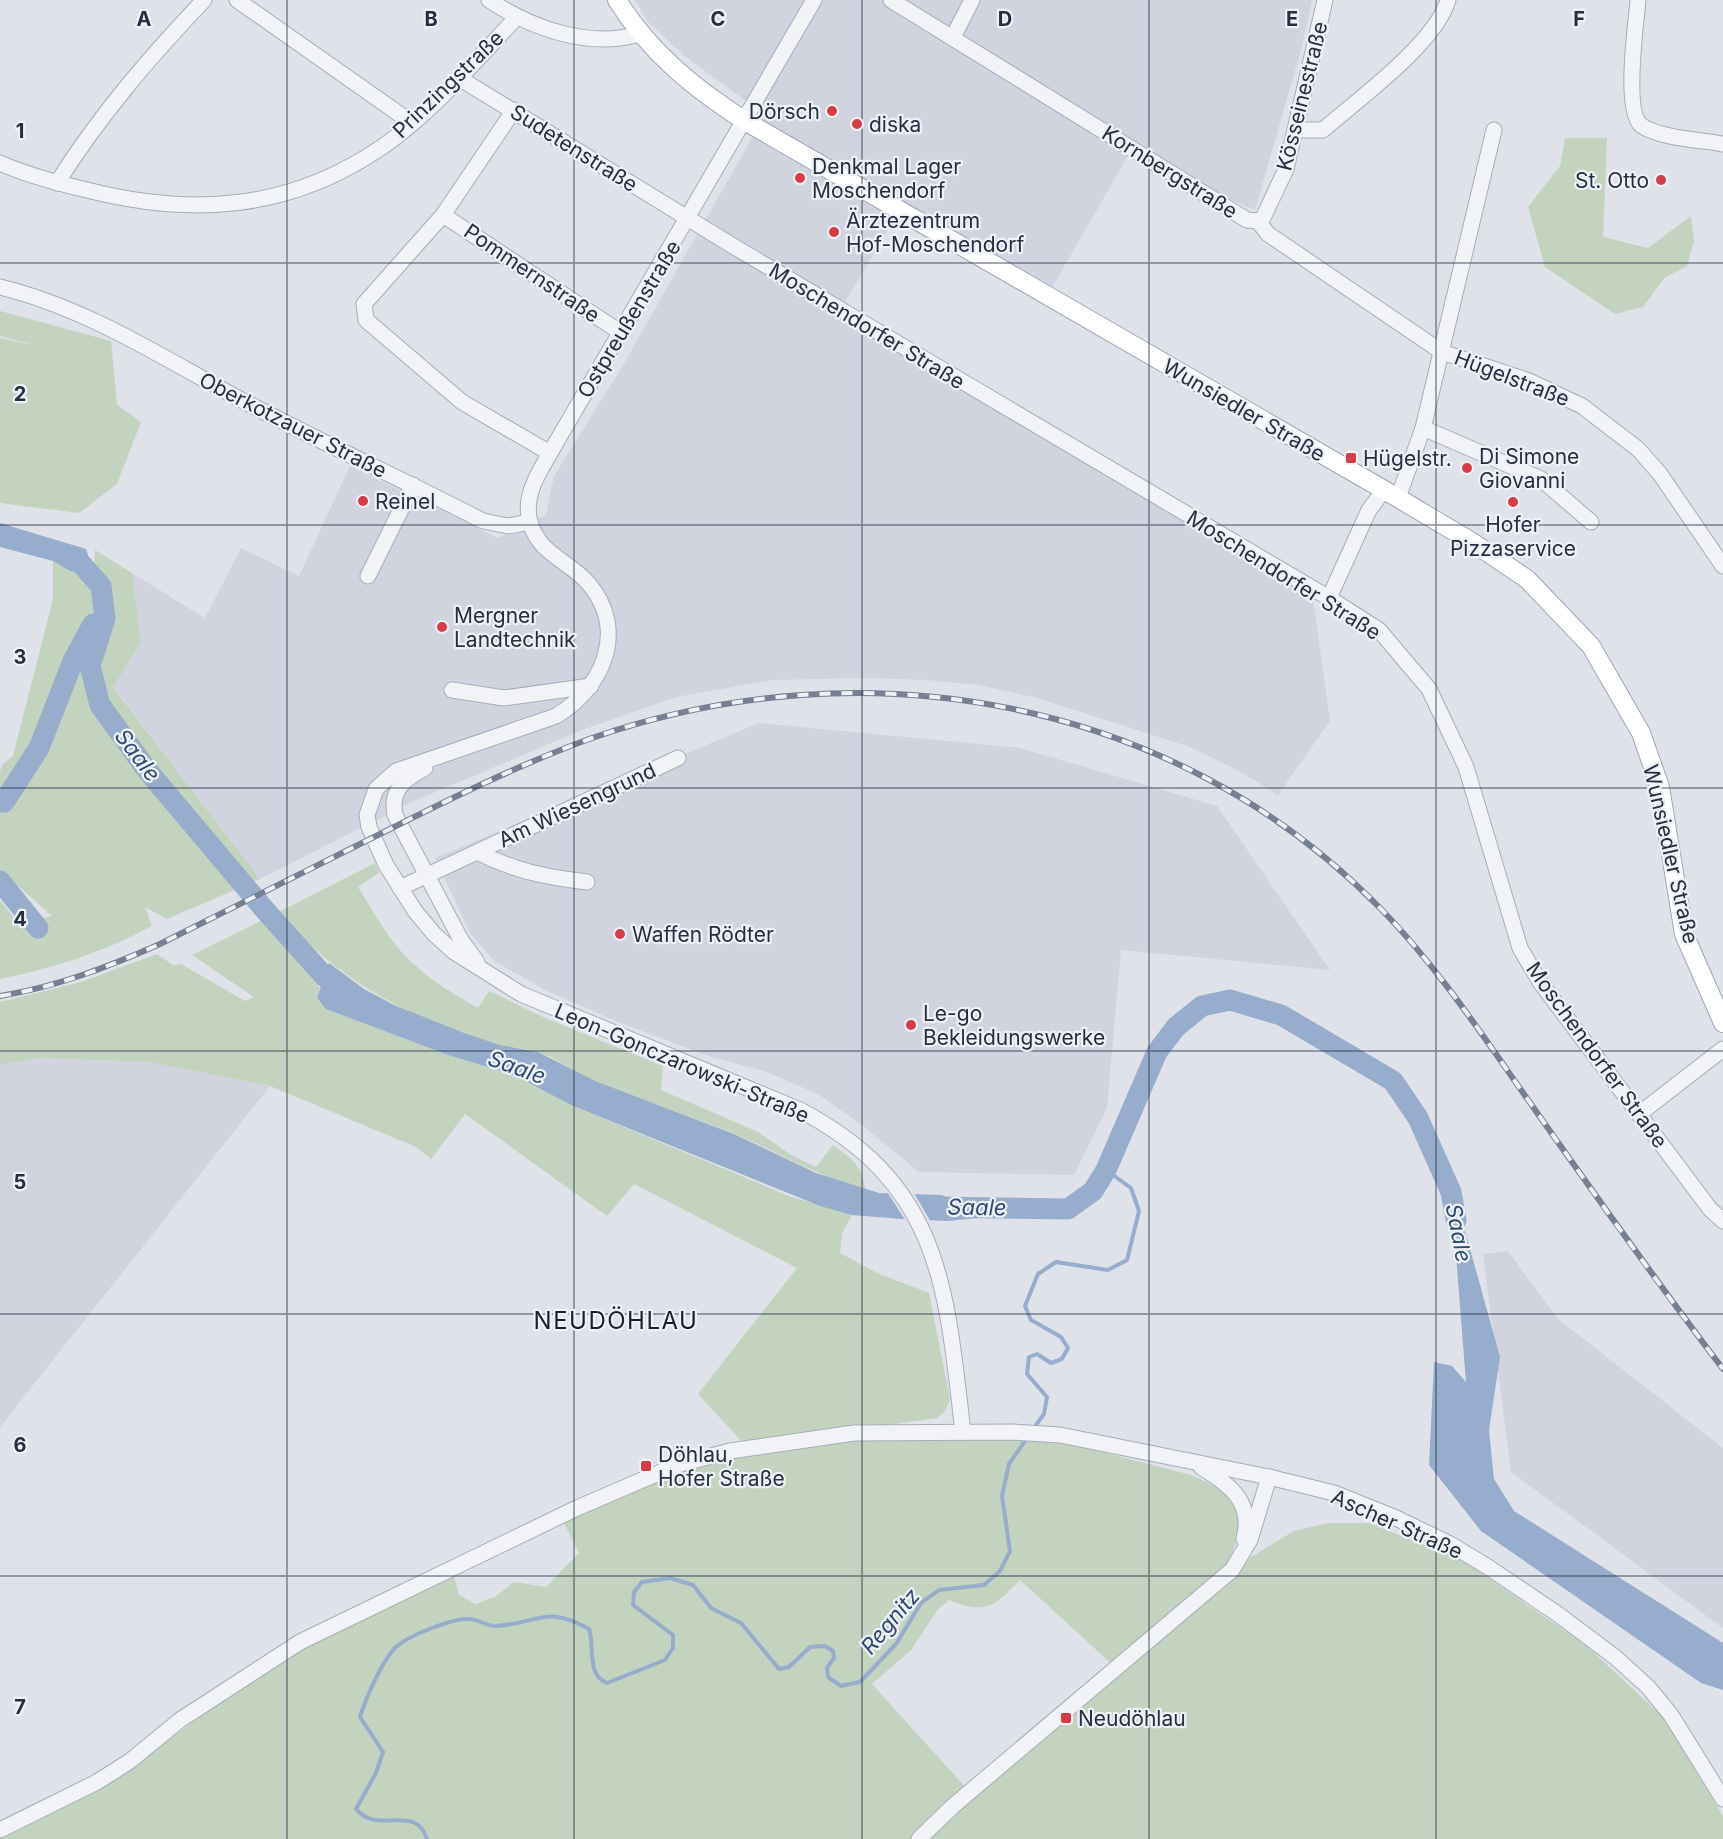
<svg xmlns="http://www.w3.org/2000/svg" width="1723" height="1839" viewBox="0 0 1723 1839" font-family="Inter,sans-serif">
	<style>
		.built { fill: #d1d4de }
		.green { fill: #c3d3bf; fill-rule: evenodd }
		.water { fill: #98accb }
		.pier { fill: #dfe2e9 }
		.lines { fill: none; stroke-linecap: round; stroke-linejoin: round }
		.stream { stroke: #98accb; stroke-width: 4 }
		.river { stroke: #98accb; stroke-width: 21 }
		.minor-casing { stroke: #a8acb7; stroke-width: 17 }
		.major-casing { stroke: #9ea5b5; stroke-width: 20 }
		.minor { stroke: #f2f3f7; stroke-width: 15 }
		.major { stroke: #fff; stroke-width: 18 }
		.rail-casing { stroke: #777f93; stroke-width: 6 }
		.rail { stroke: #eef1f6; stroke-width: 4; stroke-dasharray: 11; stroke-linecap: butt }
		.grid { fill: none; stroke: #272e41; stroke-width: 1.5; stroke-opacity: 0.55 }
		.poi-dot { fill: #d43d45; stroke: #eef1f6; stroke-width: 2 }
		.labels { text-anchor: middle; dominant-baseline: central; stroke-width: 4.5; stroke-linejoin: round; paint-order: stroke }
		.street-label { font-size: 21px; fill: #272e41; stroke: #eef1f6 }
		.poi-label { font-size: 21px; fill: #272e41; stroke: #eef1f6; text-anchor: start }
		.water-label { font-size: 22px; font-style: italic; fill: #2f4877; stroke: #eef1f6 }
		.quarter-label { font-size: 24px; letter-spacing: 1.5px; fill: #191f31; stroke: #eef1f6 }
		.grid-label { font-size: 20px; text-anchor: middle; font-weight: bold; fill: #272e41; stroke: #eef1f6; stroke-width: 4.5; stroke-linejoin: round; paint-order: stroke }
	</style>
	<rect width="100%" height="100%" fill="#dfe2e9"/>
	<g class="built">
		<path d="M 635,0 L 1312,0 L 1301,50 L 1255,210 L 1128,156 L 1043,303 L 894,220 L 836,317 L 1312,591 L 1330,721 L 1278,795 L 1239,771 L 1190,747 L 1037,698 L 978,685 L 927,680 L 863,678 L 773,680 L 676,697 L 582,730 L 412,802 L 260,879 L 113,686 L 141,643 L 132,573 L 205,618 L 241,548 L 299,576 L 350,466 L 498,538 L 546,515 L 554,476 L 622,367 L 765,115 L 686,57 L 647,21 Z"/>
		<path d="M 759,723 L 1020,748 L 1217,806 L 1330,970 L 1121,950 L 1107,1108 L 1074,1175 L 919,1172 L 863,1126 L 818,1094 L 764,1071 L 711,1057 L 618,1022 L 547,991 L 494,961 L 470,933 L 435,858 Z"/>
		<path d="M 36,1058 L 149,1062 L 270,1086 L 0,1427 L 0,1065 Z"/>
		<path d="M 1508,1251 L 1557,1318 L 1723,1448 L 1723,1628 L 1511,1472 L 1483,1254 Z"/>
	</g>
	<g class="green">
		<path d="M 1565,138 L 1607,138 L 1603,237 L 1648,248 L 1691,216 L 1694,241 L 1687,266 L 1664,278 L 1643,307 L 1615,314 L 1545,267 L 1528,207 L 1560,166 Z"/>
		<path d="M 0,311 L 111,341 L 117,405 L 141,422 L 117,484 L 79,513 L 0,503 L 0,338 L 38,346 L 0,336 Z"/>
		<path d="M 95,550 L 132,573 L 141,643 L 113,687 L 260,879 L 167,919 L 145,907 L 152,926 C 104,952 54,968 0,979 L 0,900 L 20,925 L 52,916 L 0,870 L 0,771 L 3,764 L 13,756 L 53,599 L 53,561 L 70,571 L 94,574 Z"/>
		<path d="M 375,863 L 379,873 L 358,887 C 375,914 391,945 416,966 C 434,983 456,995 478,1008 L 489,991 L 543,1017 L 663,1066 L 661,1090 L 758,1132 L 791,1155 L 816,1167 L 833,1145 C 851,1158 863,1166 865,1189 C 819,1177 779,1153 735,1134 C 689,1115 641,1100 594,1081 C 575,1073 558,1058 538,1052 C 525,1048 510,1048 497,1044 C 406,1017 343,983 277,913 Z"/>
		<path d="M 263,920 L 320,988 L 317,999 L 327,1009 L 448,1055 L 514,1075 L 571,1105 L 789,1196 L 852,1215 L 842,1233 L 840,1253 L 877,1273 L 929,1293 L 950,1399 L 945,1411 L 937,1418 L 825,1434 L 1052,1439 L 1191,1475 L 1232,1493 L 1240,1528 L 1221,1592 L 1251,1557 L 1294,1531 L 1329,1523 L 1369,1523 L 1462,1560 L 1587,1646 L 1664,1718 L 1723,1816 L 1723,1839 L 0,1839 L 0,1830 L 140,1760 L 302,1644 L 454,1576 L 459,1595 L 476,1604 L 495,1597 L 514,1582 L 546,1587 L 579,1553 L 562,1519 L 745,1445 L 698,1394 L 797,1268 L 634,1184 L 607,1216 L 465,1114 L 431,1159 L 416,1147 L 270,1086 L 149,1062 L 37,1058 L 0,1065 L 0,1002 L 81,982 L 157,954 L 173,965 L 181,964 L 245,1001 L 254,997 L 192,955 ZM 1020,1580 L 1115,1667 L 968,1790 L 872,1684 L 911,1650 L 938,1609 L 949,1600 C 986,1615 994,1607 1020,1580 Z"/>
	</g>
	<g class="water">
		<path d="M 0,523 L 86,549 L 94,574 L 70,571 L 53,561 L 0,547 Z"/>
		<path d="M 329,963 L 364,989 L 394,1005 L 464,1033 L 500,1045 L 538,1052 L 595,1081 L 734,1134 L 816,1173 L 879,1193 L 942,1195 L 988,1217 L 948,1221 L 901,1219 L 852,1215 L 820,1206 L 571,1105 L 514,1075 L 448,1055 L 326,1009 L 317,998 Z"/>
		<path d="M 1451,1192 L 1467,1238 L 1500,1357 L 1489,1430 L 1494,1479 L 1514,1511 L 1723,1643 L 1723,1690 L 1701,1683 L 1481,1531 L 1429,1465 L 1434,1362 L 1452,1366 L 1466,1382 Z"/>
	</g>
	<path class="pier" d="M 886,1190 L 913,1191 L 932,1224 L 907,1223 Z"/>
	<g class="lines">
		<g class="stream">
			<path d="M 1033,1429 L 1044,1414 L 1047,1397 L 1027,1374 L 1029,1357 L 1037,1354 L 1051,1363 L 1062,1359 L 1068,1348 L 1061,1337 L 1031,1320 L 1025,1306 L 1038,1274 L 1056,1262 L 1108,1270 L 1127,1260 L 1139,1211 L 1131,1188 L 1106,1170"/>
			<path d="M 427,1839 C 415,1802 378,1836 356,1809 L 376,1773 L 383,1752 L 360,1717 C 365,1700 383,1659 396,1647 C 408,1636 452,1618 469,1619 C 478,1619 486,1626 495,1626 C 538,1624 546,1604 589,1629 C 595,1647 586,1675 607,1683 L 665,1660 L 673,1648 L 673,1635 L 633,1605 L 634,1592 L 642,1582 L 670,1578 L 693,1585 L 711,1608 L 741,1623 L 779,1669 L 789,1667 L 810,1647 L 825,1646 L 833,1651 L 834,1658 L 827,1668 L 828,1677 L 841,1686 L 860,1682 L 896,1644 L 921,1603 L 939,1590 L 984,1585 L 1000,1571 L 1010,1551 L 1002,1496 L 1009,1464 L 1027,1438"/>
		</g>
		<g class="river">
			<path d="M 68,556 L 75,557 L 101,586 L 105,618 L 90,666 L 100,705 L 147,770 L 264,909 L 325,977 L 346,993"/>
			<path d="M 0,802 L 4,802 L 39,748 L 73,661 L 93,624"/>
			<path d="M 0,881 L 38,928"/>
			<path d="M 937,1207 L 1068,1209 L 1093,1191 L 1106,1170 L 1157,1052 L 1176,1027 L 1202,1006 L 1230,1000 L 1281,1015 L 1393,1081 L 1418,1118 L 1451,1192 L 1456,1220"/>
		</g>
		<g class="minor-casing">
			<g id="minor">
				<path d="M 237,0 L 412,123"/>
				<path d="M 489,0 C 531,28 589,49 639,34"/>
				<path d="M 814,0 L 550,453 C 538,474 523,496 530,522 C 539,555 570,561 589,584 C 628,631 603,688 556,716 L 396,771 L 376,789 L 367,815 L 369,827 L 386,865 L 415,911 L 434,934 L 454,952 L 521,994 L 800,1110 C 942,1185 946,1287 963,1432"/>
				<path d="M 891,0 L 1247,220 L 1258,221"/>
				<path d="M 1638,0 C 1636,24 1623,113 1642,126 C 1660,138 1701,140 1723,144"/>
				<path d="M 953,37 L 972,0"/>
				<path d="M 459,78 L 733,246 L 1329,598 L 1379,630 L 1429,689 L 1466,767 L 1520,948 L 1540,982 L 1710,1209 L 1723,1221"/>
				<path d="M 514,110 L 443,215 L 364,304 L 366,320 L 462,402 L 550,453"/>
				<path d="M 1297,130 L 1323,130 C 1357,100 1436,43 1448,0"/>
				<path d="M 0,163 C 27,175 57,183 87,190 C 193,217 290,210 382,147 C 433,112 474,62 516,18"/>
				<path d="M 57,183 C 99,116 150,57 204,0"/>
				<path d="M 443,215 L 620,332"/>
				<path d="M 1258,221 L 1268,234 L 1442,352 L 1529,381 L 1582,406 L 1638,449 L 1660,474 L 1723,566"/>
				<path d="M 1258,221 L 1263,218 L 1286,169 L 1325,0"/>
				<path d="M 0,287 C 90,309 166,360 247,403 C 325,444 405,481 483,521 L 508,526 L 530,522"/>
				<path d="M 1423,428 L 1541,479 L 1591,522"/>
				<path d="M 1398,498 L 1423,428 L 1494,130"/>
				<path d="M 368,576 L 413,485"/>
				<path d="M 1329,598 L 1369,510 L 1384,490"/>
				<path d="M 452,690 L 504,698 L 591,686"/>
				<path d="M 425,768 C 404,779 390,790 395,815 L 461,940 L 477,962"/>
				<path d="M 477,852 C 515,871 545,877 587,882"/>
				<path d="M 400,888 L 678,758"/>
				<path d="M 1639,1114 L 1723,1049"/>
				<path d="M 1201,1467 C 1229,1484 1254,1502 1244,1539"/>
				<path d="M 0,1830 L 97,1782 L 130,1761 L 180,1720 L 300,1642 L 577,1508 L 677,1465 L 730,1451 L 854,1433 L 1013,1432 L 1060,1435 L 1269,1477 L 1334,1493 L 1396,1518 L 1450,1544 L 1488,1567 L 1559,1615 L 1615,1657 L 1648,1687 L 1671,1715 L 1723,1799"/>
				<path d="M 919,1839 L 953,1806 L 1232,1570 L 1250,1540 L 1269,1477"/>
			</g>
		</g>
		<g class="major-casing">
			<path id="major" d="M 617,0 C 650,53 694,88 745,121 L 1398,498 L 1472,542 L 1527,579 L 1591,646 L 1641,733 L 1660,787 L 1684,934 L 1723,1023"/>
		</g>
		<use href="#minor" class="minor"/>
		<use href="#major" class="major"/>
		<g class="rail-casing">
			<path id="rail" d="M 0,996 C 56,987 108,967 160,944 C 234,907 308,870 382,833 C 450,799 520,764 592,738 C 865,643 1175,698 1380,908 C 1436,965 1481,1033 1526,1097 C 1591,1189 1655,1280 1723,1369"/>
		</g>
		<use href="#rail" class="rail"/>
	</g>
	<path class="grid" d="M 287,0 L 287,1839M 574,0 L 574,1839M 862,0 L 862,1839M 1149,0 L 1149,1839M 1436,0 L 1436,1839M 0,263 L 1723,263M 0,525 L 1723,525M 0,788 L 1723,788M 0,1051 L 1723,1051M 0,1314 L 1723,1314M 0,1576 L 1723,1576"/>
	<g class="poi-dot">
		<circle cx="832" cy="111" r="6"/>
		<circle cx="857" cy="124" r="6"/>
		<circle cx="800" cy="178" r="6"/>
		<circle cx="1661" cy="180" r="6"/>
		<circle cx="834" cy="232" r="6"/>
		<rect x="1345" y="452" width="12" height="12" rx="3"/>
		<circle cx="1467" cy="468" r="6"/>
		<circle cx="363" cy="501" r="6"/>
		<circle cx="1513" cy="502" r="6"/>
		<circle cx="442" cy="627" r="6"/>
		<circle cx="620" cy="934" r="6"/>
		<circle cx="911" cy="1025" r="6"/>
		<rect x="640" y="1460" width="12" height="12" rx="3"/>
		<rect x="1060" y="1712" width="12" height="12" rx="3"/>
	</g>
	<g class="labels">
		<g class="street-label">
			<text transform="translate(448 84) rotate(-44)">Prinzingstraße</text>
			<text transform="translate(1302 96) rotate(-76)">Kösseinestraße</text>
			<text transform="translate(574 148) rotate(32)">Sudetenstraße</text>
			<text transform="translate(1170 172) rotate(32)">Kornbergstraße</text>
			<text transform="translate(532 273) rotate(34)">Pommernstraße</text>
			<text transform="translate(629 319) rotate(-59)">Ostpreußenstraße</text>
			<text transform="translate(867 326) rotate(31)">Moschendorfer Straße</text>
			<text transform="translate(1512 378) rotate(21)">Hügelstraße</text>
			<text transform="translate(1244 410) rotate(30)">Wunsiedler Straße</text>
			<text transform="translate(293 425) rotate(27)">Oberkotzauer Straße</text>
			<text transform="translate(1284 575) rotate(32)">Moschendorfer Straße</text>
			<text transform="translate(577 805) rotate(-25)">Am Wiesengrund</text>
			<text transform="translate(1671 854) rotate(77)">Wunsiedler Straße</text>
			<text transform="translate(1597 1055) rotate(54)">Moschendorfer Straße</text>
			<text transform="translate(682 1063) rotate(23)">Leon-Gonczarowski-Straße</text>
			<text transform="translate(1397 1524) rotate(24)">Ascher Straße</text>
		</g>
		<g class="poi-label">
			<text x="820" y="111" text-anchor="end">Dörsch</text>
			<text x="869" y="124">diska</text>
			<text x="812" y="166">Denkmal Lager<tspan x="812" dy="24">Moschendorf</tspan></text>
			<text x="1649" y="180" text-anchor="end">St. Otto</text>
			<text x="846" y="220">Ärztezentrum<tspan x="846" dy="24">Hof-Moschendorf</tspan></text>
			<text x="1479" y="456">Di Simone<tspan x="1479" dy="24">Giovanni</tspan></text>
			<text x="1363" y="458">Hügelstr.</text>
			<text x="375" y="501">Reinel</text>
			<text x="1513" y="524" text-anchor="middle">Hofer<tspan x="1513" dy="24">Pizzaservice</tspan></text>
			<text x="454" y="615">Mergner<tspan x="454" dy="24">Landtechnik</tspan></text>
			<text x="632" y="934">Waffen Rödter</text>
			<text x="923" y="1013">Le-go<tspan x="923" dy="24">Bekleidungswerke</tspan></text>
			<text x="658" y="1454">Döhlau,<tspan x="658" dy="24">Hofer Straße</tspan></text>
			<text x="1078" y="1718">Neudöhlau</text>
		</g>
		<g class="water-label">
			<text transform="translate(138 755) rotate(53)">Saale</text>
			<text transform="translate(517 1067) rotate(20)">Saale</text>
			<text transform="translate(977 1207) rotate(1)">Saale</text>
			<text transform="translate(1459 1233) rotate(79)">Saale</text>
			<text transform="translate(890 1621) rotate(-50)">Regnitz</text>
		</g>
		<g class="quarter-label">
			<text x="616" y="1320">NEUDÖHLAU</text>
		</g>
	</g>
	<g class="grid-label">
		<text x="144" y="26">A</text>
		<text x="431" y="26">B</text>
		<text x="718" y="26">C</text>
		<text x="1005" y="26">D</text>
		<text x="1292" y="26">E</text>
		<text x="1579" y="26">F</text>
		<text x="20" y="138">1</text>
		<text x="20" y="401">2</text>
		<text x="20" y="664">3</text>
		<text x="20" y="926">4</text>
		<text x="20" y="1189">5</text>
		<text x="20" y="1452">6</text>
		<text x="20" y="1714">7</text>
	</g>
</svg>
